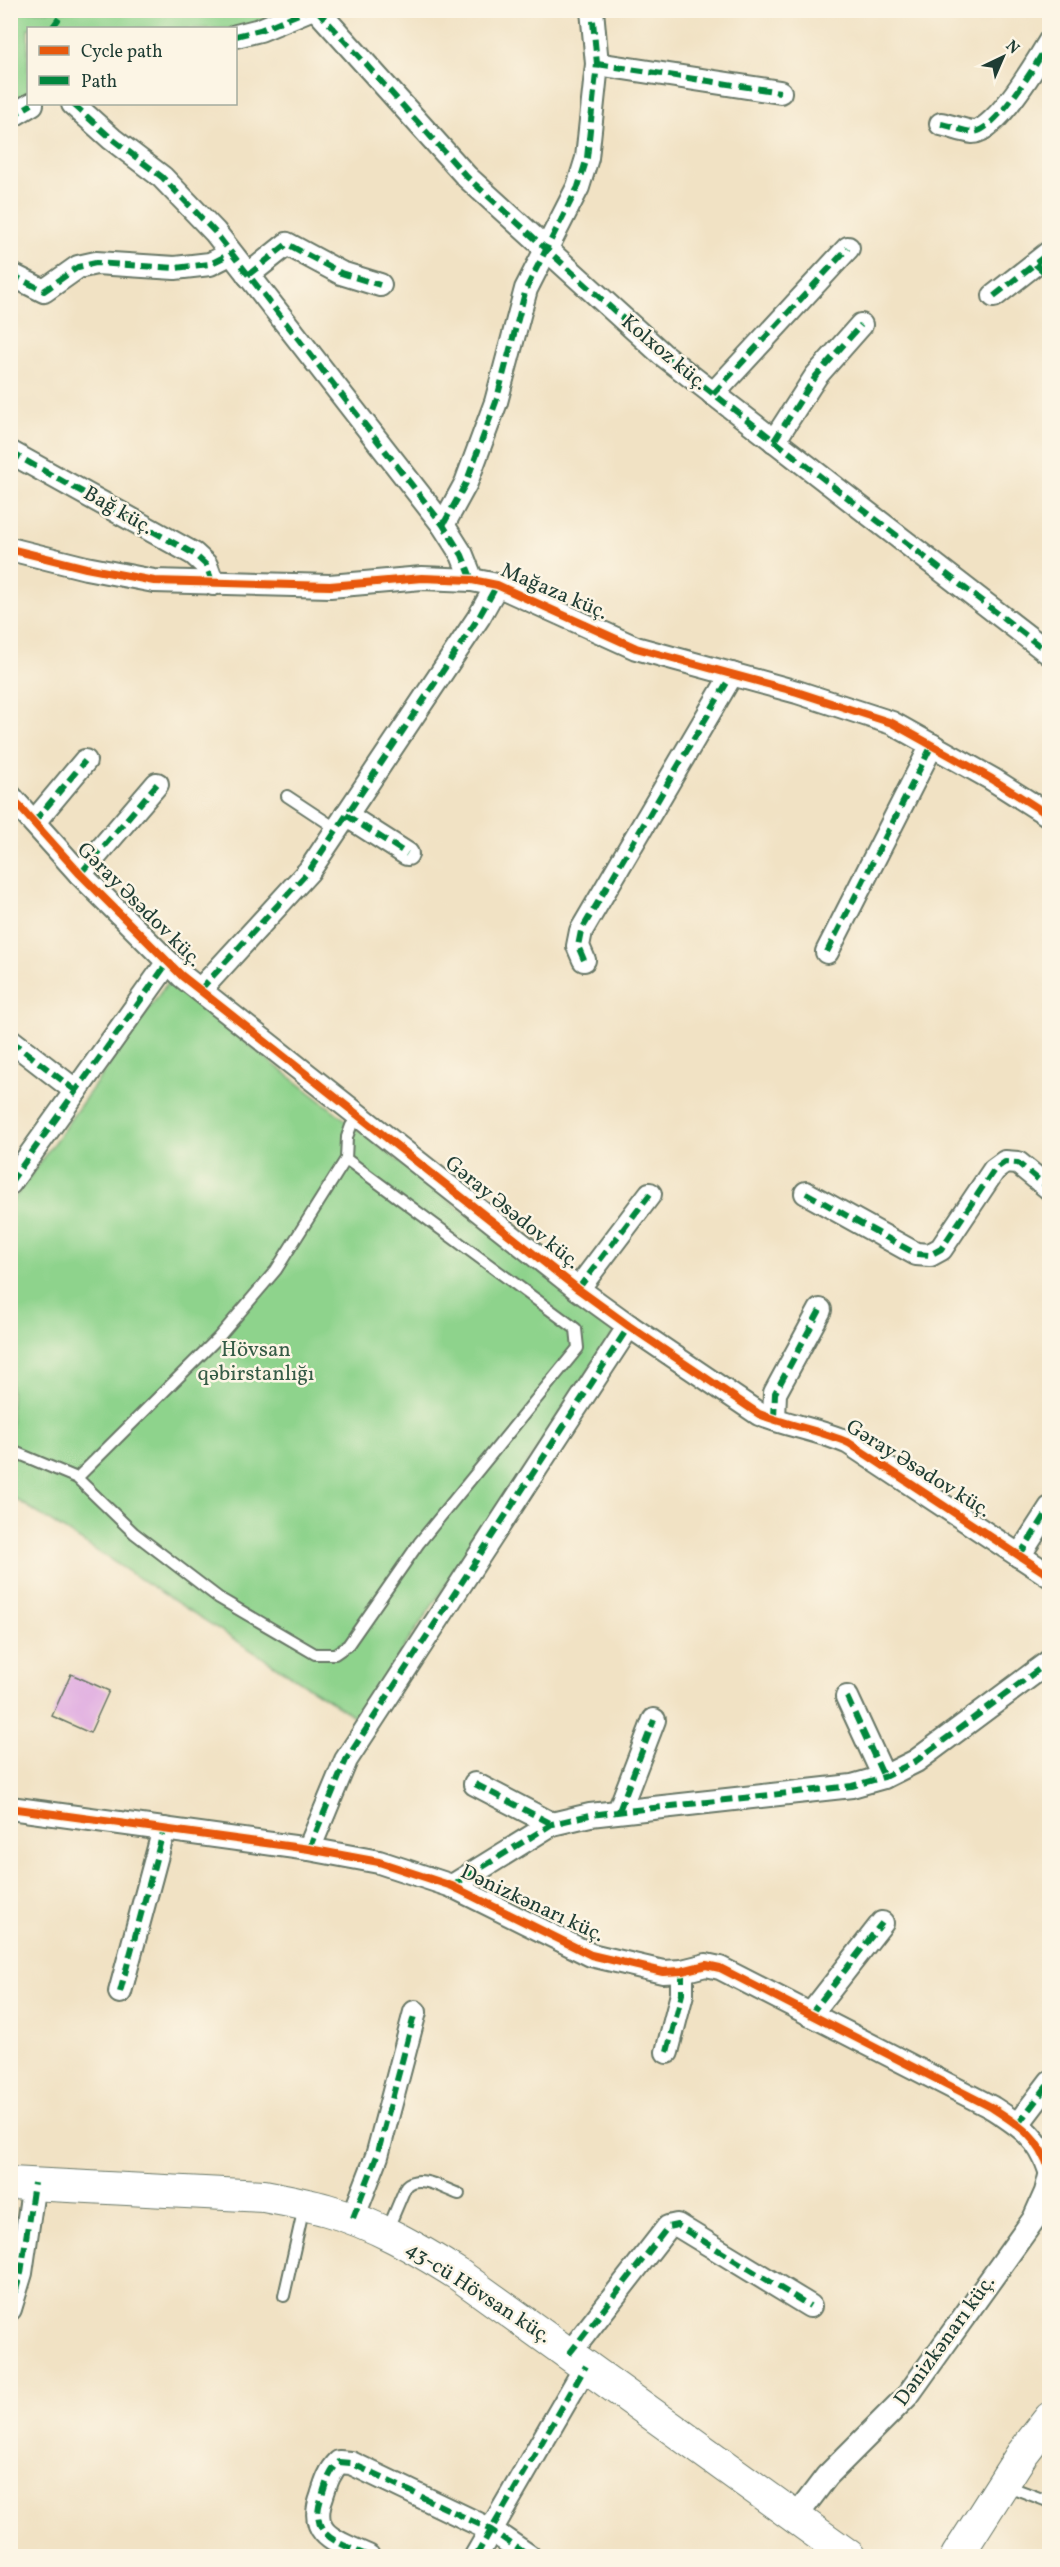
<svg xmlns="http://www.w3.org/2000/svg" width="1060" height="2567" viewBox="0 0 1060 2567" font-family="Vollkorn,serif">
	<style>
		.green { fill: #8ed38c; stroke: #568860; stroke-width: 1.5 }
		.building { fill: #e0ace1 }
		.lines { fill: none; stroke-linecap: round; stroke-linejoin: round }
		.lane-casing { stroke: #687766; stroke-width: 14 }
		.street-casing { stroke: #687766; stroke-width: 26 }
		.secondary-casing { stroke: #687766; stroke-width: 34 }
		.lane { stroke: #fff; stroke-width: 10 }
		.street { stroke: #fff; stroke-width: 22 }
		.secondary { stroke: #fff; stroke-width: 32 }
		.quiet { stroke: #00873e; stroke-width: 6; stroke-dasharray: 12 6; stroke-linecap: butt }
		.cycleway-casing { stroke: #fcf5e5; stroke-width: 11 }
		.cycleway { stroke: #e8590c; stroke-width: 8 }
		.labels { text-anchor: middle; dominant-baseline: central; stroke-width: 5; stroke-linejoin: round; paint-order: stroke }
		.street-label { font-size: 21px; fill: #1f3d34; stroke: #fcf5e5 }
		.park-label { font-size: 21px; fill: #355b46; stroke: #fcf5e5 }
	</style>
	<rect width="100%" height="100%" fill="#fcf5e5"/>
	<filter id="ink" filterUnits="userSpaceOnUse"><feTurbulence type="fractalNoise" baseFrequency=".0167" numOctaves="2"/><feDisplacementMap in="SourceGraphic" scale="12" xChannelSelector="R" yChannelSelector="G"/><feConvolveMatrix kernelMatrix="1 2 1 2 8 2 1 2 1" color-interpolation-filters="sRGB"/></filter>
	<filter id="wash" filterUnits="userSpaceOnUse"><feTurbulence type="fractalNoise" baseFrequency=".008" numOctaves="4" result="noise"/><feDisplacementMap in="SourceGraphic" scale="24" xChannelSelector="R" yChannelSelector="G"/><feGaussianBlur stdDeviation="1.35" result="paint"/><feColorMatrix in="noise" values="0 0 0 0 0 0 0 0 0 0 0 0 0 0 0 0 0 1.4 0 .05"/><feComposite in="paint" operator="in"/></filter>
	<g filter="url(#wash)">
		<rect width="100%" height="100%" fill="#f1e2c4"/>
		<g class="green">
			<path d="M 11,11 L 290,11 L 236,29 L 28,28 L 28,98 L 11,108 Z"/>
			<path d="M 168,982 L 616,1330 L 357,1718 L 11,1496 L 11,1203 Z"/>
		</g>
		<g id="blocks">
			<path class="building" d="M 71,1674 L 109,1691 L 90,1733 L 52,1716 Z"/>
		</g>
	</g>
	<g filter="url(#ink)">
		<use href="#blocks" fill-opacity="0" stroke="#687766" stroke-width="1.5"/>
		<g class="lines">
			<g class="lane-casing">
				<g id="lane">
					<path d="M 287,796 L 337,829"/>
					<path d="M 10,1450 L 77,1478 L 134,1533 L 219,1598 L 315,1654 L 335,1654 L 348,1645 L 419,1543 L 578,1348 L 576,1329 L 346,1159"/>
					<path d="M 77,1478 L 218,1338 L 276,1270 L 346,1159 L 347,1137 L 351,1126 L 360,1115"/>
					<path d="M 387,2231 L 406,2186 C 419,2173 444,2189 459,2194"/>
					<path d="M 284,2296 L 304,2207"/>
					<path d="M 1005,2485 L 1050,2502"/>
				</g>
			</g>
			<g class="street-casing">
				<g id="street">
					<path d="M 317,10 L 467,177 L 662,354 L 1050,654"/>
					<path d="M 236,36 L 260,30 L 308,10"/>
					<path d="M 597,64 L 780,92"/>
					<path d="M 73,104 L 112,139 L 162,177 L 215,232 L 443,525 L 462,555 L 472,580"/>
					<path d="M 10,117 L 32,104"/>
					<path d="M 941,124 C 951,126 963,131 973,132 C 996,132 1038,61 1050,41"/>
					<path d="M 10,274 L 44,291 L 78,267 L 96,263 L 175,268 L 210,264 L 230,254"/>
					<path d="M 248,275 L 287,244 L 341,273 L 380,285"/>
					<path d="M 994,296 L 1050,252"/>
					<path d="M 713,394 L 848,248"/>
					<path d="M 774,441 L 816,376 L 861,325"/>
					<path d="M 10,452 L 194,554 L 206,565 L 213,584"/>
					<path d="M 443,525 L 466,483 L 496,402 L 526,289 L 578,187 L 587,158 L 597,64 L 592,10"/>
					<path d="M 10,549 L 86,568 L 154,581 L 330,586 L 422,578 L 472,580 L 497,585 L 636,648 L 797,692 L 892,723 L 992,779 L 1050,816"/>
					<path d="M 10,796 L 80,874 L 182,976 L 578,1289 L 629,1326 L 759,1414 C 789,1426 820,1430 849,1443 L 1050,1576"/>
					<path d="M 346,815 L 407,854"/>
					<path d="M 34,822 L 85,761"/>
					<path d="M 80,874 L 157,784"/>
					<path d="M 827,952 L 932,745"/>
					<path d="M 584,960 L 578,946 L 581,931 L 732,674"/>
					<path d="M 200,990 L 309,871 L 479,617 L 497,585"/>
					<path d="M 10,1040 L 76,1091"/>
					<path d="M 10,1183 L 168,962"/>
					<path d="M 806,1193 L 916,1254 L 930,1255 L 941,1249 L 994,1170 L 1005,1162 L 1018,1163 L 1050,1189"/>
					<path d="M 578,1289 L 650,1194"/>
					<path d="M 774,1419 L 775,1393 L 820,1310"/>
					<path d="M 1019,1556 L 1050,1508"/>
					<path d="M 847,1697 L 884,1777"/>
					<path d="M 475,1784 L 552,1824"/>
					<path d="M 10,1808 L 309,1849 L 379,1862 L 452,1886 L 591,1955 L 663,1972 L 682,1971 L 706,1965 L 720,1968 L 991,2107 C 1019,2125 1039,2137 1050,2171"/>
					<path d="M 619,1811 L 654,1720"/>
					<path d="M 309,1849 L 346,1760 L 629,1326"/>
					<path d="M 452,1886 L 552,1824 L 590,1815 L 852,1786 L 884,1777 L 916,1761 L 1050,1661"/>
					<path d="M 120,1992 L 164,1829"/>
					<path d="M 810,2015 L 882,1923"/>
					<path d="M 667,2052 L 682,1994 L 682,1971"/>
					<path d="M 1018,2124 L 1050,2082"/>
					<path d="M 353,2218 L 377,2156 L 415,2012"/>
					<path d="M 10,2309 L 21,2273 L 34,2183"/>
					<path d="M 569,2354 L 668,2227 L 677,2225 L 810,2306"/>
					<path d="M 795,2518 L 827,2476 L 908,2395 L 1034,2219 L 1046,2192 L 1050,2176"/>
					<path d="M 368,2556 C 338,2542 307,2536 322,2496 C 326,2483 329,2472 339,2462 L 351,2463 L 491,2530 L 529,2556"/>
					<path d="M 476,2556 L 586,2366"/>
				</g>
			</g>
			<g class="secondary-casing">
				<g id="secondary">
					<path d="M 10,2183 L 264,2196 C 285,2200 306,2204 327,2210 C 374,2223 418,2249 459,2275 L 849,2556"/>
					<path d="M 957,2556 L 1022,2454 L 1050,2418"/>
				</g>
			</g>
			<use href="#lane" class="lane"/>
			<use href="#street" class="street"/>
			<use href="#secondary" class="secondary"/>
			<g class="quiet">
				<path d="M 317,10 L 467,177 L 662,354 L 1050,654"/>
				<path d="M 52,28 L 65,10"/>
				<path d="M 236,36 L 260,30 L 308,10"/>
				<path d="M 597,64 L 780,92"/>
				<path d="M 73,104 L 112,139 L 162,177 L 215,232 L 443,525 L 462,555 L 472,580"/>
				<path d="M 10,117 L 32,104"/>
				<path d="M 941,124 C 951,126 963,131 973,132 C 996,132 1038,61 1050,41"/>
				<path d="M 1035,264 L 1050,277"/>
				<path d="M 10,274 L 44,291 L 78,267 L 96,263 L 175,268 L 210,264 L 230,254"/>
				<path d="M 248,275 L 287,244 L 341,273 L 380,285"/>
				<path d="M 994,296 L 1050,252"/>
				<path d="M 713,394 L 848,248"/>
				<path d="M 774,441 L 816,376 L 861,325"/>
				<path d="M 10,452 L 194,554 L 206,565 L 213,584"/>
				<path d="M 443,525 L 466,483 L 496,402 L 526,289 L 578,187 L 587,158 L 597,64 L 592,10"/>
				<path d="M 346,815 L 407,854"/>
				<path d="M 34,822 L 85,761"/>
				<path d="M 80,874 L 157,784"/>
				<path d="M 827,952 L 932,745"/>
				<path d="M 584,960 L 578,946 L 581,931 L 732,674"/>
				<path d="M 200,990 L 309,871 L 479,617 L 497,585"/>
				<path d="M 10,1040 L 76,1091"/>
				<path d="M 10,1183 L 168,962"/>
				<path d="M 806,1193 L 916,1254 L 930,1255 L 941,1249 L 994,1170 L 1005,1162 L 1018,1163 L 1050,1189"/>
				<path d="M 578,1289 L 650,1194"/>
				<path d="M 774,1419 L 775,1393 L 820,1310"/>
				<path d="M 1019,1556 L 1050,1508"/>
				<path d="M 847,1697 L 884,1777"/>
				<path d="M 475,1784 L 552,1824"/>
				<path d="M 619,1811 L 654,1720"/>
				<path d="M 309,1849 L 346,1760 L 629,1326"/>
				<path d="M 452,1886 L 552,1824 L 590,1815 L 852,1786 L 884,1777 L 916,1761 L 1050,1661"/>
				<path d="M 120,1992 L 164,1829"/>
				<path d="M 810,2015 L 882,1923"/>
				<path d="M 667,2052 L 682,1994 L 682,1971"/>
				<path d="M 1018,2124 L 1050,2082"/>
				<path d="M 353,2218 L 377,2156 L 415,2012"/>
				<path d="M 10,2309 L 21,2273 L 34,2183"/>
				<path d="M 569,2354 L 668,2227 L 677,2225 L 810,2306"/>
				<path d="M 368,2556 C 338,2542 307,2536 322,2496 C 326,2483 329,2472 339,2462 L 351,2463 L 491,2530 L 529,2556"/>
				<path d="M 476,2556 L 586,2366"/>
			</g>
			<g class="cycleway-casing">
				<g id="cycleway">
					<path d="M 10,549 L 86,568 L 154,581 L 330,586 L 422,578 L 472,580 L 497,585 L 636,648 L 797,692 L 892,723 L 992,779 L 1050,816"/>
					<path d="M 10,796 L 80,874 L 182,976 L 578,1289 L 629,1326 L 759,1414 C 789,1426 820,1430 849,1443 L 1050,1576"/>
					<path d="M 10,1808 L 309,1849 L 379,1862 L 452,1886 L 591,1955 L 663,1972 L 682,1971 L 706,1965 L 720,1968 L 991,2107 C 1019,2125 1039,2137 1050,2171"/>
				</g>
			</g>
			<use href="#cycleway" class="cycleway"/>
		</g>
	</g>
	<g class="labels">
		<g class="street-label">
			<text transform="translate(664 353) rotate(40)">Kolxoz küç.</text>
			<text transform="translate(118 511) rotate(30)">Bağ küç.</text>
			<text transform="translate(554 592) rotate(23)">Mağaza küç.</text>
			<text transform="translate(139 905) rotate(45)">Gəray Əsədov küç.</text>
			<text transform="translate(512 1213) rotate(39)">Gəray Əsədov küç.</text>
			<text transform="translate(918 1469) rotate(32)">Gəray Əsədov küç.</text>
			<text transform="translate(532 1904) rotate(25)">Dənizkənarı küç.</text>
			<text transform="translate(478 2293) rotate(33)">43-cü Hövsan küç.</text>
			<text transform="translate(945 2341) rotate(-54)">Dənizkənarı küç.</text>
		</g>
		<g class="park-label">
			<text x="256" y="1350">Hövsan<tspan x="256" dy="24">qəbirstanlığı</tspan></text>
		</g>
	</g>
	<rect width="1060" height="2567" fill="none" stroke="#fcf5e5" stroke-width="36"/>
	<rect x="27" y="27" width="210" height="78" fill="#fcf5e5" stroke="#a4ab9e" stroke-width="1.5"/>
	<rect x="39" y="46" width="30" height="9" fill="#e8590c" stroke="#a4ab9e" stroke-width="1.5"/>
	<text x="81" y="57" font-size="18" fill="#1f3d34">Cycle path</text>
	<rect x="39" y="76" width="30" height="9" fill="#00873e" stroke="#a4ab9e" stroke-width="1.5"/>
	<text x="81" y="87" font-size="18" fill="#1f3d34">Path</text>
	<g transform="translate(1003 57) rotate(44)" stroke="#fcf5e5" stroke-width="4.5" paint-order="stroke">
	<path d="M0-4.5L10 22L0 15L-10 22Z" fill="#1f3d34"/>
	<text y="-9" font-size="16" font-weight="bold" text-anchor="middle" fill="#1f3d34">N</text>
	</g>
</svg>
